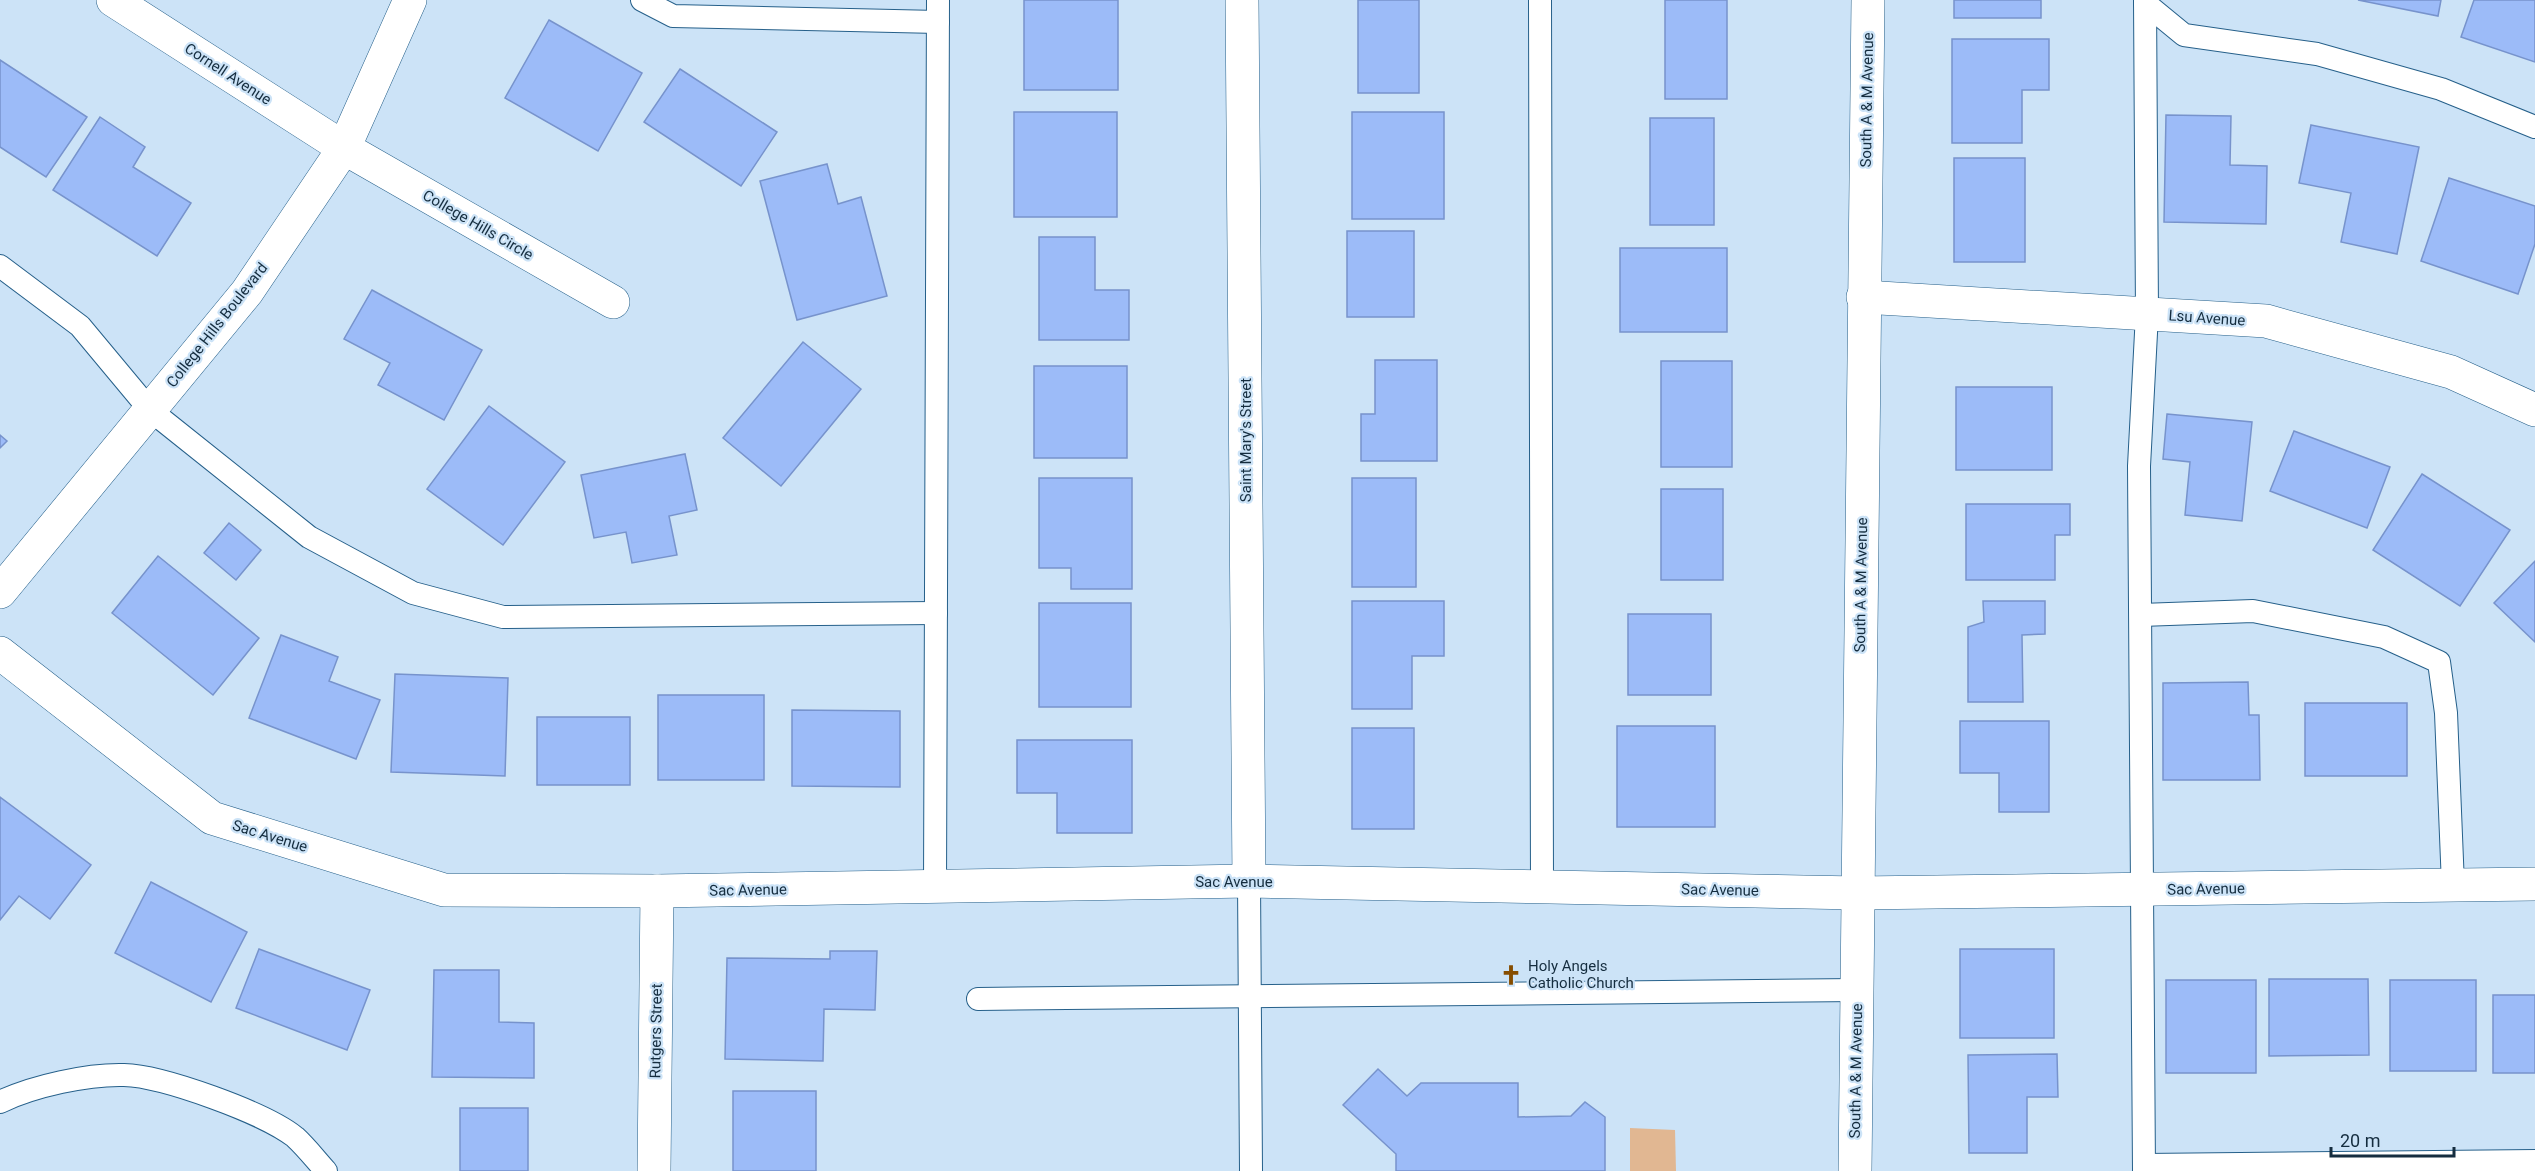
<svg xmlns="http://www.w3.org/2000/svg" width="2535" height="1171" viewBox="0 0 2535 1171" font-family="Roboto,sans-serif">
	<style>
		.green { fill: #e1b792 }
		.building { fill: #9cbbf8; stroke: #7793cc; stroke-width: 1.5 }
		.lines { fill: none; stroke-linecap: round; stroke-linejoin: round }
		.lane-casing { stroke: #26608a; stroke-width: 24 }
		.street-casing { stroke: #26608a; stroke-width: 34 }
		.secondary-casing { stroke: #26608a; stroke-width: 34 }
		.lane { stroke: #fff; stroke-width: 22 }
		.street { stroke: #fff; stroke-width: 33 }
		.secondary { stroke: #fff; stroke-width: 33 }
		.labels { text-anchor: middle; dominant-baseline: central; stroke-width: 4.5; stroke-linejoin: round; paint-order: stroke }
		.street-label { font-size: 15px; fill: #152d3f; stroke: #cce3f7 }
		.poi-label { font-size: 15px; fill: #152d3f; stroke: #cce3f7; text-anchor: start }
	</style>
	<rect width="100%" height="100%" fill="#cce3f7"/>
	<path class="green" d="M 1630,1128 L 1675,1130 L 1676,1171 L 1630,1171 Z"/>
	<g class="building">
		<rect x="1024" y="0" width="94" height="90"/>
		<rect x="1358" y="0" width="61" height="93"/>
		<rect x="1665" y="0" width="62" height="99"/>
		<rect x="1954" y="0" width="87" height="18"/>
		<path d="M 2358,0 L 2441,0 L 2438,16 Z"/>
		<path d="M 2474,0 L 2535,0 L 2535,62 L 2461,37 Z"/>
		<path d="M 549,20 L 642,73 L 598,151 L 505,98 Z"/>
		<path d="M 1952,39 L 2049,39 L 2049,90 L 2022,90 L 2022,143 L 1952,143 Z"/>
		<path d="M 0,60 L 87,117 L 46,177 L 0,147 Z"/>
		<path d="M 680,69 L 777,132 L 741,186 L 644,122 Z"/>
		<rect x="1014" y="112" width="103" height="105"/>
		<rect x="1352" y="112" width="92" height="107"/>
		<path d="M 2166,115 L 2231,116 L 2230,165 L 2267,166 L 2266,224 L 2164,222 Z"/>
		<path d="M 100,117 L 145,147 L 133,167 L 191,203 L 157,256 L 53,190 Z"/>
		<rect x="1650" y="118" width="64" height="107"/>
		<path d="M 2311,125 L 2419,147 L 2397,254 L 2341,242 L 2351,193 L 2299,183 Z"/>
		<rect x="1954" y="158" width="71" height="104"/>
		<path d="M 827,164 L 838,204 L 861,197 L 887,296 L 797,320 L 760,181 Z"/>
		<path d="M 2449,178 L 2535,206 L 2535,244 L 2518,294 L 2421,261 Z"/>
		<rect x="1347" y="231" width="67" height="86"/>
		<path d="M 1039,237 L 1095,237 L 1095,290 L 1129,290 L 1129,340 L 1039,340 Z"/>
		<rect x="1620" y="248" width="107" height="84"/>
		<path d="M 372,290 L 482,350 L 444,420 L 378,385 L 390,363 L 344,339 Z"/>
		<path d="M 803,342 L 861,389 L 781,486 L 723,438 Z"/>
		<path d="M 1375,360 L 1437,360 L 1437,461 L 1361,461 L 1361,414 L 1375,414 Z"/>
		<rect x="1661" y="361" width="71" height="106"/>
		<rect x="1034" y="366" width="93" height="92"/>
		<rect x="1956" y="387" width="96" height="83"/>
		<path d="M 489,406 L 565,462 L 503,545 L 427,489 Z"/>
		<path d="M 2167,414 L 2252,422 L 2242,521 L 2185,515 L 2190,462 L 2163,459 Z"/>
		<path d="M 2294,431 L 2390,467 L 2367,528 L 2270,491 Z"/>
		<path d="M 0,435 L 7,441 L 0,448 Z"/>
		<path d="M 685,454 L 697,510 L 669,516 L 677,555 L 632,563 L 626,532 L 594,538 L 581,475 Z"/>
		<path d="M 2422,474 L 2510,530 L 2460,606 L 2373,550 Z"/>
		<path d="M 1039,478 L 1132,478 L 1132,589 L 1071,589 L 1071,568 L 1039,568 Z"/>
		<rect x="1352" y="478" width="64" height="109"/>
		<rect x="1661" y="489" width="62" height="91"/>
		<path d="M 1966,504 L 2070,504 L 2070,535 L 2055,535 L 2055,580 L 1966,580 Z"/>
		<path d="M 229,523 L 261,550 L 236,580 L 204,553 Z"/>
		<path d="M 158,556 L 259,638 L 213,695 L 112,613 Z"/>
		<path d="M 2535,561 L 2535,642 L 2494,603 Z"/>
		<path d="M 1352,601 L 1444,601 L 1444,656 L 1412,656 L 1412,709 L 1352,709 Z"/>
		<path d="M 1983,601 L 2045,601 L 2045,634 L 2022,635 L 2023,702 L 1968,702 L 1968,627 L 1984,622 Z"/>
		<rect x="1039" y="603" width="92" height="104"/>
		<rect x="1628" y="614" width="83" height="81"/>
		<path d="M 281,635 L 338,657 L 329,681 L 380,700 L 356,759 L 249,718 Z"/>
		<path d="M 395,674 L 508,678 L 505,776 L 391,772 Z"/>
		<path d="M 2248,682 L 2249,715 L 2259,715 L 2260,780 L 2163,780 L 2163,683 Z"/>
		<rect x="658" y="695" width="106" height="85"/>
		<rect x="2305" y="703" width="102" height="73"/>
		<path d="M 792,710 L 900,711 L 900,787 L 792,786 Z"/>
		<rect x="537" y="717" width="93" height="68"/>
		<path d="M 1960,721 L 2049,721 L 2049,812 L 1999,812 L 1999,773 L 1960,773 Z"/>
		<rect x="1617" y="726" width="98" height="101"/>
		<rect x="1352" y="728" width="62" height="101"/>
		<path d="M 1017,740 L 1132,740 L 1132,833 L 1057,833 L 1057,793 L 1017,793 Z"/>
		<path d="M 0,797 L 91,865 L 50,919 L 19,896 L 0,920 Z"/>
		<path d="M 151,882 L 247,932 L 211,1002 L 115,953 Z"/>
		<path d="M 259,949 L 370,990 L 347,1050 L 236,1008 Z"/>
		<rect x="1960" y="949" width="94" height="89"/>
		<path d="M 830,951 L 877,951 L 875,1010 L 824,1009 L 823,1061 L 725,1059 L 727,958 L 830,959 Z"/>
		<path d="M 434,970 L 499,970 L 499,1022 L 534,1023 L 534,1078 L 432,1077 Z"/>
		<path d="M 2269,979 L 2368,979 L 2369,1055 L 2269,1056 Z"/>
		<rect x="2166" y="980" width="90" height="93"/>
		<rect x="2390" y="980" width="86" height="91"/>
		<rect x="2493" y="995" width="42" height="78"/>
		<path d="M 2057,1054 L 2058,1097 L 2027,1097 L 2027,1153 L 1969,1153 L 1968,1055 Z"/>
		<path d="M 1378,1069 L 1407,1096 L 1421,1083 L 1518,1083 L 1518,1117 L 1571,1116 L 1585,1102 L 1605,1117 L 1605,1171 L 1396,1171 L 1396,1154 L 1343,1105 Z"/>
		<rect x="733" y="1091" width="83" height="80"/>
		<rect x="460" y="1108" width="68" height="63"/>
	</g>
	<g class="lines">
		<g class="lane-casing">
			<g id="lane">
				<path d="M 642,0 L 673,16 L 938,22"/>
				<path d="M 1540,0 L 1542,887"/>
				<path d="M 2145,3 L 2184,35 L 2317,54 L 2441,89 L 2535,127"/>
				<path d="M 0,266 L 80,326 L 150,410 L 309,537 L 413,593 L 503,617 L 936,613"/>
				<path d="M 2141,615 L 2253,611 L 2384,637 L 2439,662 L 2446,713 L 2453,885"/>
				<path d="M 1249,881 L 1251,1171"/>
				<path d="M 935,887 L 938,0"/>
				<path d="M 978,999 L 1857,990"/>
				<path d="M 0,1102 C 33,1086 88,1074 124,1075 C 163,1076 265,1113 295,1137 C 306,1147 316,1160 326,1171"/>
				<path d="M 2144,1165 L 2535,1161"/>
				<path d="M 2144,1171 L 2139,466 L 2147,314 L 2145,0"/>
			</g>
		</g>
		<g class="street-casing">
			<g id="street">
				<path d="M 113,0 L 344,148 L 613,302"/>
				<path d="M 1242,0 L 1249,881"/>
				<path d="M 1863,297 L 2266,321 L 2451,372 L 2535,410"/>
				<path d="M 0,653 L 212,818 L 444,890 L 657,891 L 1249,881 L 1858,893 L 2535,884"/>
				<path d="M 654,1171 L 657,891"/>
				<path d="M 1855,1171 L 1868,0"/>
			</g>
		</g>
		<g class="secondary-casing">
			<path id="secondary" d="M 0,592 L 247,292 L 344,148 L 410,0"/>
		</g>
		<use href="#lane" class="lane"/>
		<use href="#street" class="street"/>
		<use href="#secondary" class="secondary"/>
	</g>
	<defs>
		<g id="church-bare" transform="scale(1.62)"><path d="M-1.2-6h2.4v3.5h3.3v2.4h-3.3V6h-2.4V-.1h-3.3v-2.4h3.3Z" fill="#864d00" stroke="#cce3f7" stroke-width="2.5" paint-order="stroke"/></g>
	</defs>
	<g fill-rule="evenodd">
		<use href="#church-bare" x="1511" y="975"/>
	</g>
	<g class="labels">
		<g class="street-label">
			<text transform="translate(228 74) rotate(33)">Cornell Avenue</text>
			<text transform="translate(1867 100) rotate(-89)">South A &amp; M Avenue</text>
			<text transform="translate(478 225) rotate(30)">College Hills Circle</text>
			<text transform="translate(2207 318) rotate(4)">Lsu Avenue</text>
			<text transform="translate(217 325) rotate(-52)">College Hills Boulevard</text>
			<text transform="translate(1246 440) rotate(-90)">Saint Mary's Street</text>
			<text transform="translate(1861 585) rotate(-89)">South A &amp; M Avenue</text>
			<text transform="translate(270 836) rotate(17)">Sac Avenue</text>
			<text x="1234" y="882">Sac Avenue</text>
			<text transform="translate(2206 889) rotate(-1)">Sac Avenue</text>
			<text transform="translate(748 890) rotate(-1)">Sac Avenue</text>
			<text transform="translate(1720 890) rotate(1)">Sac Avenue</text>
			<text transform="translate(656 1031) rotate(-89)">Rutgers Street</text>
			<text transform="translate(1856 1071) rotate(-89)">South A &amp; M Avenue</text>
		</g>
		<g class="poi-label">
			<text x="1528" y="966">Holy Angels<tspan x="1528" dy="17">Catholic Church</tspan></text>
		</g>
	</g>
	<path d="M2331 1147v9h123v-9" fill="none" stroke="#152d3f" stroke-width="3"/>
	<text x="2340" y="1147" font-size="18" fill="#152d3f" stroke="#cce3f7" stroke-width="4.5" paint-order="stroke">20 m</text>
</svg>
